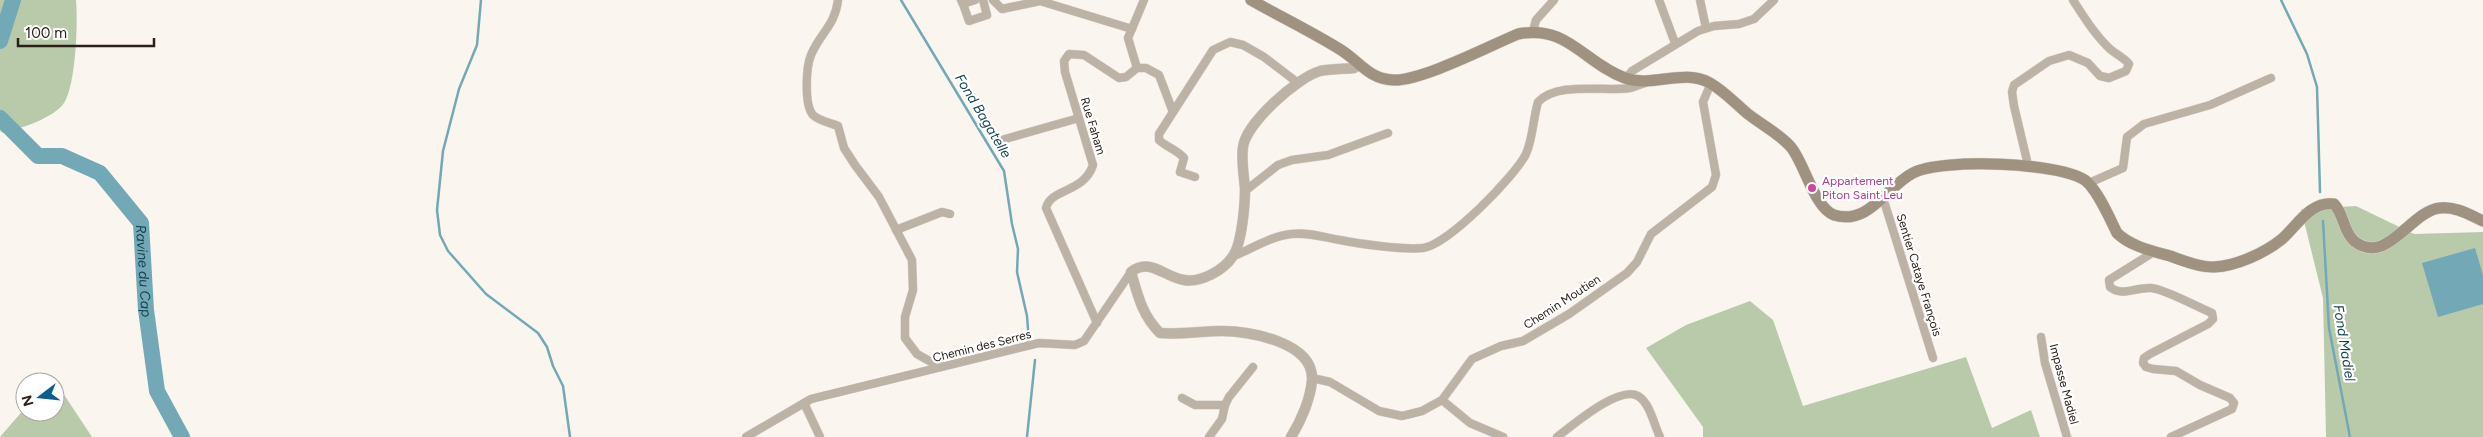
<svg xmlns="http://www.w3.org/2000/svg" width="2483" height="437" viewBox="0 0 2483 437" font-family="Figtree,sans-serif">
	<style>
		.green { fill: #b9caab }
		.water { fill: #73a8b6 }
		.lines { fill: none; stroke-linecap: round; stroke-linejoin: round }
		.stream { stroke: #73a8b6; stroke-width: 2.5 }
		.river { stroke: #73a8b6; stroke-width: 16 }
		.minor-casing { stroke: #d6cfc9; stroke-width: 9 }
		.tertiary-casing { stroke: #d6cfc9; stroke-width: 11 }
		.secondary-casing { stroke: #d6cfc9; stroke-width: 12 }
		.minor { stroke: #bcb3a6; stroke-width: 8 }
		.tertiary { stroke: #bcb3a6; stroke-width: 10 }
		.secondary { stroke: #9f9280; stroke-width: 11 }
		.hotel-dot { fill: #d1479c; stroke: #fff; stroke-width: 2 }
		.labels { text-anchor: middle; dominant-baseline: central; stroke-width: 4.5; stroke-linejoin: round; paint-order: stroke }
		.street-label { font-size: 12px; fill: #2c2119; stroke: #fff }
		.hotel-label { font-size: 12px; fill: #b23c85; stroke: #fff; text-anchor: start }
		.water-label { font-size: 14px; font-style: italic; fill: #164551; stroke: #fff }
	</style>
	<rect width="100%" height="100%" fill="#fbf5f0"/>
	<g class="green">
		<path d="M 0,0 L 76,0 C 78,22 76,84 64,103 C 54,118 19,129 3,133 L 0,131 Z"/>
		<path d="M 2356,206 L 2414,234 L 2483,232 L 2483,437 L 2326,437 L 2323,298 L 2301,209 Z"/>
		<path d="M 1750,301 L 1773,320 L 1803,406 L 1966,357 L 1992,428 L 2031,410 L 2040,437 L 1703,437 L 1703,427 L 1646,348 L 1686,325 Z"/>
		<path d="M 53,378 L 92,437 L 0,437 L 25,408 L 25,412 L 55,412 L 55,382 L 50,382 Z"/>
	</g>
	<path class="water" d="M 2475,248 L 2483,275 L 2483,304 L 2438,317 L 2422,263 Z"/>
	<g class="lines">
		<g class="stream">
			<path d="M 481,0 L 477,45 L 459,89 L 443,151 L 437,210 L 440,235 L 448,251 L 486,294 L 538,333 L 547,347 L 553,366 L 563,386 L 570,437"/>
			<path d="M 901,0 L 1004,171 L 1012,224 L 1018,249 L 1017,272 L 1027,316 L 1029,342"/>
			<path d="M 2281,0 L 2307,54 L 2317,87 L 2320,192"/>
			<path d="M 2323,221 L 2329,328 L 2350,437"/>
			<path d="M 1027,437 L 1035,360"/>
		</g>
		<g class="river">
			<path d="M 0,41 L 13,0"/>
			<path id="s1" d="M 0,118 L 38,156 L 62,156 L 100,173 L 141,223 L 146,310 L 157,391 L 182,437"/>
		</g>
		<g class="minor-casing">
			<g id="minor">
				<path d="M 838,0 C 835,26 820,33 811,55 C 806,67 804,105 813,115 C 819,121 831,123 838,126 L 844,148 L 855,165 L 879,197 L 912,260 L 913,290 L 905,317 L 905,338 L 917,354 L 940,367"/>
				<path d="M 961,0 L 963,4 L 975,0"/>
				<path d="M 993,0 L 1002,9 L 1040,1 L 1132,29"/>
				<path d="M 1659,0 L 1675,43"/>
				<path d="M 1700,0 L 1706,28"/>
				<path d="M 963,4 L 969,21 L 987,15 L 983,0"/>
				<path d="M 1533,31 L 1536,20 L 1554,0"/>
				<path d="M 1137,68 L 1146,68 L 1159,75 L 1173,112"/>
				<path d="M 1626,78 L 1632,71 L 1698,31 L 1714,26 L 1739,24 L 1754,19 L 1774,0"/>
				<path d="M 998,141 L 1079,118"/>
				<path d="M 2028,165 L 2014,106 L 2012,92 L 2014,85 L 2049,61 L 2069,55 L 2088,63 L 2100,76 L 2109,78 L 2126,71 L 2129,64 C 2123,57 2117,55 2110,49 C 2095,35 2084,17 2073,0"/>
				<path d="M 1195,177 L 1180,172 L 1184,158 C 1176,149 1166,147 1159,140 L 1159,134 L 1213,50 L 1230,42 L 1243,45 L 1264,57 L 1298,83"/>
				<path d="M 2089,183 L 2123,168 L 2127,137 L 2144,124 L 2210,105 L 2271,78"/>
				<path d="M 1245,191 L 1278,165 L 1292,160 L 1328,155 L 1388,133"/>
				<path d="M 1883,198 L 1933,358"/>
				<path d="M 896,230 L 942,212 L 950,214"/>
				<path d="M 2151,250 L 2149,255 L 2109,280 L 2110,287 C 2122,297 2136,287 2151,288 C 2165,289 2197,307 2212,313 L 2213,319 L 2208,324 L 2150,354 L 2144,358 L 2143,363 L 2146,367 L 2153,369 L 2176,371 L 2200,385 L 2230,398 L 2234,403 L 2232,409 L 2171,437"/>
				<path d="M 1234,256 C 1251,249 1272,236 1291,234 C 1308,232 1323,237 1340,240 C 1360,244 1403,250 1423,248 C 1448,245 1515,176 1526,154 C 1533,138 1533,119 1538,102 C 1558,81 1604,92 1630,88 C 1635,87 1640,84 1645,83"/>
				<path d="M 1097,323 L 1046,208 C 1051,188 1084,193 1093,165 L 1065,72 L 1064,61 L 1069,54 L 1084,55 L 1119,78 L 1126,77 L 1137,68 L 1128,38 L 1144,0"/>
				<path d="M 2041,337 L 2045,363 L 2067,437"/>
				<path d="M 1312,378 L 1330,382 L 1379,411 L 1402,416 L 1422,411 L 1442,400 L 1472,359 L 1501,346 L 1523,341 L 1569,314 L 1627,273 L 1637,262 L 1651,234 L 1712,187 L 1716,175 L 1703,102 L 1711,83"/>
				<path d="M 1182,398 L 1195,405 L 1225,405"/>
				<path d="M 1442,400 L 1470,423 L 1503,437"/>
				<path d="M 804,403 L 820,437"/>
				<path d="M 746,437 L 811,399 L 1039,343 L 1075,345 L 1084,341 L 1131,272"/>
				<path d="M 1209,437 L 1222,419 L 1225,405 L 1229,397 L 1253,367"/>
				<path d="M 1557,437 C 1573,425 1619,385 1638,396 C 1650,403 1654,425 1660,437"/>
			</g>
		</g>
		<g class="tertiary-casing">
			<path id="tertiary" d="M 1291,437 C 1301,421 1311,398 1312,379 C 1313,342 1249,331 1222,331 C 1201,331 1181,335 1160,333 C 1142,315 1138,296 1131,272 C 1150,257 1164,277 1184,280 C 1201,283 1224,270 1233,256 C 1242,243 1245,204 1245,189 C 1244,175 1241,160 1243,147 C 1246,123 1298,77 1320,71 C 1331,69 1344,69 1354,68 L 1358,65"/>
		</g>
		<g class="secondary-casing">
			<path id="secondary" d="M 1251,0 C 1281,17 1312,32 1341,50 C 1360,62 1369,79 1393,80 C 1422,81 1489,46 1518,34 C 1567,24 1584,63 1625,78 C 1653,88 1683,68 1710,83 C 1724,91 1736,104 1748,114 C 1762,125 1778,133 1790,146 C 1804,161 1814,208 1834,215 C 1869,226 1887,186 1913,173 C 1941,158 2061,162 2086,181 C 2098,191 2110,219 2117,233 C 2130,246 2152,251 2170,256 C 2184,261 2199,267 2214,267 C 2236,266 2265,253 2282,239 C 2297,226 2310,201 2334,204 C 2344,214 2343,231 2354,241 C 2387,267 2410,211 2440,208 C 2455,206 2470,215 2483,221"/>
		</g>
		<use href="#minor" class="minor"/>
		<use href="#tertiary" class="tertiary"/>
		<use href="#secondary" class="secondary"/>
	</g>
	<circle class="hotel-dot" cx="1812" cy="188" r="5"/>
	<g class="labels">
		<g class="street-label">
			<text transform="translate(1093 126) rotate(73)">Rue Faham</text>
			<text transform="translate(1919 275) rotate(73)">Sentier Cataye François</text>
			<text transform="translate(1562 302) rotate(-33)">Chemin Moutien</text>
			<text transform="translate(982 346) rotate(-14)">Chemin des Serres</text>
			<text transform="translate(2064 384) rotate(75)">Impasse Madiel</text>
		</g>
		<g class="hotel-label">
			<text x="1822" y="181">Appartement<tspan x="1822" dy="14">Piton Saint Leu</tspan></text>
		</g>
		<g class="water-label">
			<text transform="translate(983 116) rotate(59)">Fond Bagatelle</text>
			<text stroke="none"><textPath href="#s1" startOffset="232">Ravine du Cap</textPath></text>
			<text transform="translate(2344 343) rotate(81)">Fond Madiel</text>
		</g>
	</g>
	<g transform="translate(40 397) rotate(254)"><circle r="24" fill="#ffffff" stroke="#aba6a3"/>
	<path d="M0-4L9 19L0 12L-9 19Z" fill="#0c5d90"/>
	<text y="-8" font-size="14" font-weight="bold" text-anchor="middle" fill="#2c2119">N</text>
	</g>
	<path d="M18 38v8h136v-8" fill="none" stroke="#2c2119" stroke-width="2.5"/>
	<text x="25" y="38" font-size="15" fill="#2c2119" stroke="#ffffff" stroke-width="4" paint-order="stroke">100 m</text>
</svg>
